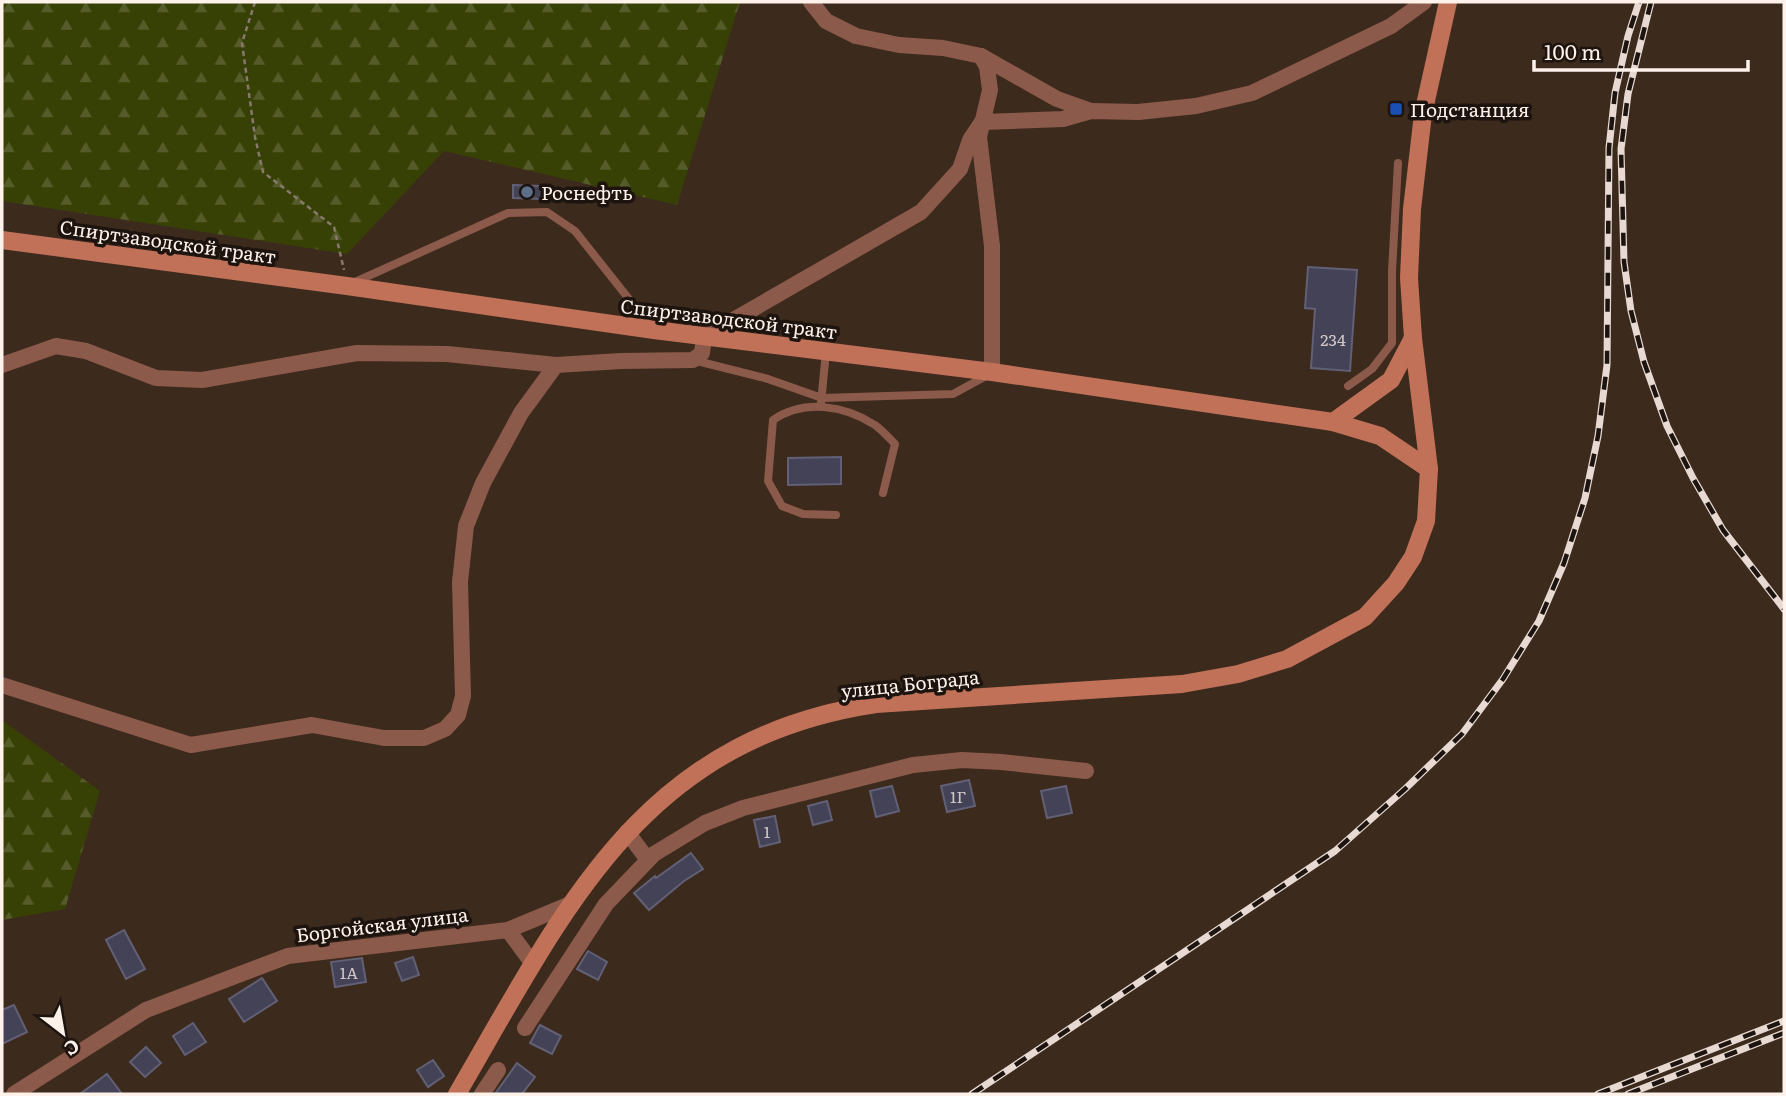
<svg xmlns="http://www.w3.org/2000/svg" width="1786" height="1096" viewBox="0 0 1786 1096" font-family="Literata,serif">
	<style>
		.forest { fill: url(#forest-firs) }
		.building { fill: #444256; stroke: #626076; stroke-width: 2 }
		.lines { fill: none; stroke-linecap: round; stroke-linejoin: round }
		.path { stroke: #88786d; stroke-width: 2.5; stroke-dasharray: 5 3.5; stroke-linecap: butt }
		.service { stroke: #8c5a4a; stroke-width: 8 }
		.minor { stroke: #8c5a4a; stroke-width: 16 }
		.secondary { stroke: #c07158; stroke-width: 18 }
		.rail-casing { stroke: #e8dad2; stroke-width: 7 }
		.rail { stroke: #1d140f; stroke-width: 4.5; stroke-dasharray: 13; stroke-linecap: butt }
		.transit-dot { fill: #1a4fb4; stroke: #1d140f; stroke-width: 2.5 }
		.service-dot { fill: #5c6f8a; stroke: #1d140f; stroke-width: 2.5 }
		.labels { text-anchor: middle; dominant-baseline: central; stroke-width: 7; stroke-linejoin: round; paint-order: stroke }
		.number-label { font-size: 16px; fill: #d0c6c5 }
		.poi-label { font-size: 19px; fill: #fff2ea; stroke: #1d140f; text-anchor: start }
		.street-label { font-size: 19px; fill: #fff2ea; stroke: #1d140f }
	</style>
	<defs>
		<pattern id="forest-firs" width="22" height="20" patternUnits="userSpaceOnUse" patternTransform="scale(1.75)"><rect width="22" height="20" fill="#374005"/><path d="M5 1l3.5 6h-7zM16 11l3.5 6h-7z" fill="#555c2a"/></pattern>
	</defs>
	<rect width="100%" height="100%" fill="#3c2a1d"/>
	<g class="forest">
		<path d="M 2,2 L 740,2 L 677,205 L 444,151 L 347,254 L 2,201 Z"/>
		<path d="M 2,720 L 100,791 L 65,909 L 2,920 Z"/>
	</g>
	<g class="building">
		<path d="M 513,185 L 541,186 L 541,199 L 513,198 Z"/>
		<path d="M 1308,267 L 1357,270 L 1350,371 L 1311,368 L 1315,309 L 1305,308 Z"/>
		<path d="M 841,457 L 841,484 L 788,485 L 788,458 Z"/>
		<path d="M 969,780 L 975,806 L 947,812 L 941,786 Z"/>
		<path d="M 892,786 L 899,811 L 876,817 L 870,791 Z"/>
		<path d="M 1066,786 L 1072,813 L 1047,818 L 1041,791 Z"/>
		<path d="M 827,801 L 832,820 L 813,825 L 808,806 Z"/>
		<path d="M 775,816 L 780,842 L 760,847 L 754,820 Z"/>
		<path d="M 691,853 L 703,869 L 684,881 L 649,910 L 634,893 L 655,876 L 656,878 Z"/>
		<path d="M 124,930 L 145,969 L 126,979 L 106,940 Z"/>
		<path d="M 588,951 L 607,962 L 598,980 L 577,969 Z"/>
		<path d="M 413,957 L 419,975 L 402,981 L 395,963 Z"/>
		<path d="M 362,958 L 366,982 L 335,987 L 331,962 Z"/>
		<path d="M 262,978 L 277,1001 L 244,1022 L 229,999 Z"/>
		<path d="M 14,1005 L 27,1032 L 2,1044 L 2,1010 Z"/>
		<path d="M 193,1023 L 206,1042 L 185,1055 L 173,1036 Z"/>
		<path d="M 540,1025 L 561,1036 L 552,1054 L 530,1043 Z"/>
		<path d="M 146,1047 L 161,1063 L 145,1077 L 130,1062 Z"/>
		<path d="M 433,1060 L 444,1076 L 428,1087 L 417,1070 Z"/>
		<path d="M 517,1063 L 535,1077 L 522,1094 L 495,1094 Z"/>
		<path d="M 107,1074 L 122,1094 L 80,1094 Z"/>
	</g>
	<g class="lines">
		<path class="path" d="M 255,2 L 242,43 L 255,137 L 263,172 L 334,227 L 344,270"/>
		<g class="service">
			<path d="M 355,282 L 508,213 L 547,212 L 575,231 L 652,328"/>
			<path d="M 693,360 L 768,379 L 822,398 L 953,394 L 988,375"/>
			<path d="M 1348,386 L 1372,369 L 1392,343 L 1392,271 L 1398,163"/>
			<path d="M 821,403 L 826,352"/>
			<path d="M 836,515 L 803,514 L 782,506 L 768,481 L 773,420 C 804,399 844,405 875,425 C 882,430 889,438 895,444 L 883,493"/>
		</g>
		<g class="minor">
			<path d="M 811,2 L 826,21 L 856,36 L 899,45 L 943,48 L 981,56 L 1057,99 L 1091,111"/>
			<path d="M 981,56 L 987,67 L 990,90 L 979,137 L 992,246 L 992,372"/>
			<path d="M 2,365 L 56,346 L 86,351 L 156,378 L 202,380 L 357,353 L 447,354 L 556,365"/>
			<path d="M 2,685 L 191,745 L 312,725 L 384,738 L 424,738 L 445,729 L 458,715 L 463,696 L 460,582 L 466,526 L 483,483 L 521,413 L 556,365 L 621,361 L 693,360 L 702,353 L 704,337 L 921,212 L 960,169 L 970,140 L 982,122 L 1063,119 L 1091,111 L 1138,112 L 1196,106 L 1252,93 L 1391,26 L 1424,2"/>
			<path d="M 627,832 L 648,860"/>
			<path d="M 508,930 L 533,964"/>
			<path d="M 525,1028 L 606,904 L 654,854 L 705,823 L 743,808 L 913,765 L 962,760 L 1001,762 L 1086,771"/>
			<path d="M 14,1094 L 146,1010 L 288,956 L 508,930 L 573,903"/>
			<path d="M 482,1094 L 498,1070"/>
		</g>
		<g class="secondary">
			<path d="M 2,240 L 347,286 L 654,330 L 992,372 L 1333,422 L 1380,436 L 1429,469"/>
			<path d="M 1333,422 L 1391,380 L 1413,338"/>
			<path d="M 457,1094 C 565,909 641,739 876,704 L 1182,684 L 1238,674 L 1287,659 L 1365,617 L 1396,583 L 1413,557 L 1426,521 L 1429,469 L 1413,338 L 1409,278 L 1412,209 L 1423,114 L 1448,2"/>
		</g>
		<g class="rail-casing">
			<g id="rail">
				<path d="M 1651,2 L 1628,94 L 1621,149 L 1624,262 L 1631,311 L 1644,362 L 1667,426 L 1693,478 L 1723,530 L 1784,609"/>
				<path d="M 972,1094 L 1335,851 L 1405,789 L 1462,734 L 1503,679 L 1539,621 L 1564,563 L 1585,498 L 1598,436 L 1607,365 L 1609,148 L 1615,93 L 1628,36 L 1639,2"/>
				<path d="M 1598,1094 L 1784,1021"/>
				<path d="M 1628,1094 L 1784,1033"/>
			</g>
		</g>
		<use href="#rail" class="rail"/>
	</g>
	<rect class="transit-dot" x="1389" y="102" width="14" height="14" rx="3.5"/>
	<circle class="service-dot" cx="527" cy="192" r="7"/>
	<g class="labels">
		<g class="number-label">
			<text x="1333" y="339">234</text>
			<text x="958" y="796">1Г</text>
			<text x="767" y="831">1</text>
			<text x="349" y="972">1А</text>
		</g>
		<g class="poi-label">
			<text x="1410" y="109">Подстанция</text>
			<text x="541" y="192">Роснефть</text>
		</g>
		<g class="street-label">
			<text transform="translate(168 241) rotate(8)">Спиртзаводской тракт</text>
			<text transform="translate(729 318) rotate(7)">Спиртзаводской тракт</text>
			<text transform="translate(910 683) rotate(-6)">улица Бограда</text>
			<text transform="translate(382 924) rotate(-7)">Боргойская улица</text>
		</g>
	</g>
	<rect width="1786" height="1096" fill="none" stroke="#fff2ea" stroke-width="7"/>
	<g transform="translate(63 1033) rotate(149)" stroke="#1d140f" stroke-width="5" paint-order="stroke">
	<path d="M0-5L12 26L0 18L-12 26Z" fill="#fff2ea"/>
	<text y="-10" font-size="19" font-weight="bold" text-anchor="middle" fill="#fff2ea">С</text>
	</g>
	<path d="M1534 60v10h214v-10" fill="none" stroke="#fff2ea" stroke-width="3.5"/>
	<text x="1544" y="60" font-size="21" fill="#fff2ea" stroke="#1d140f" stroke-width="5" paint-order="stroke">100 m</text>
</svg>
